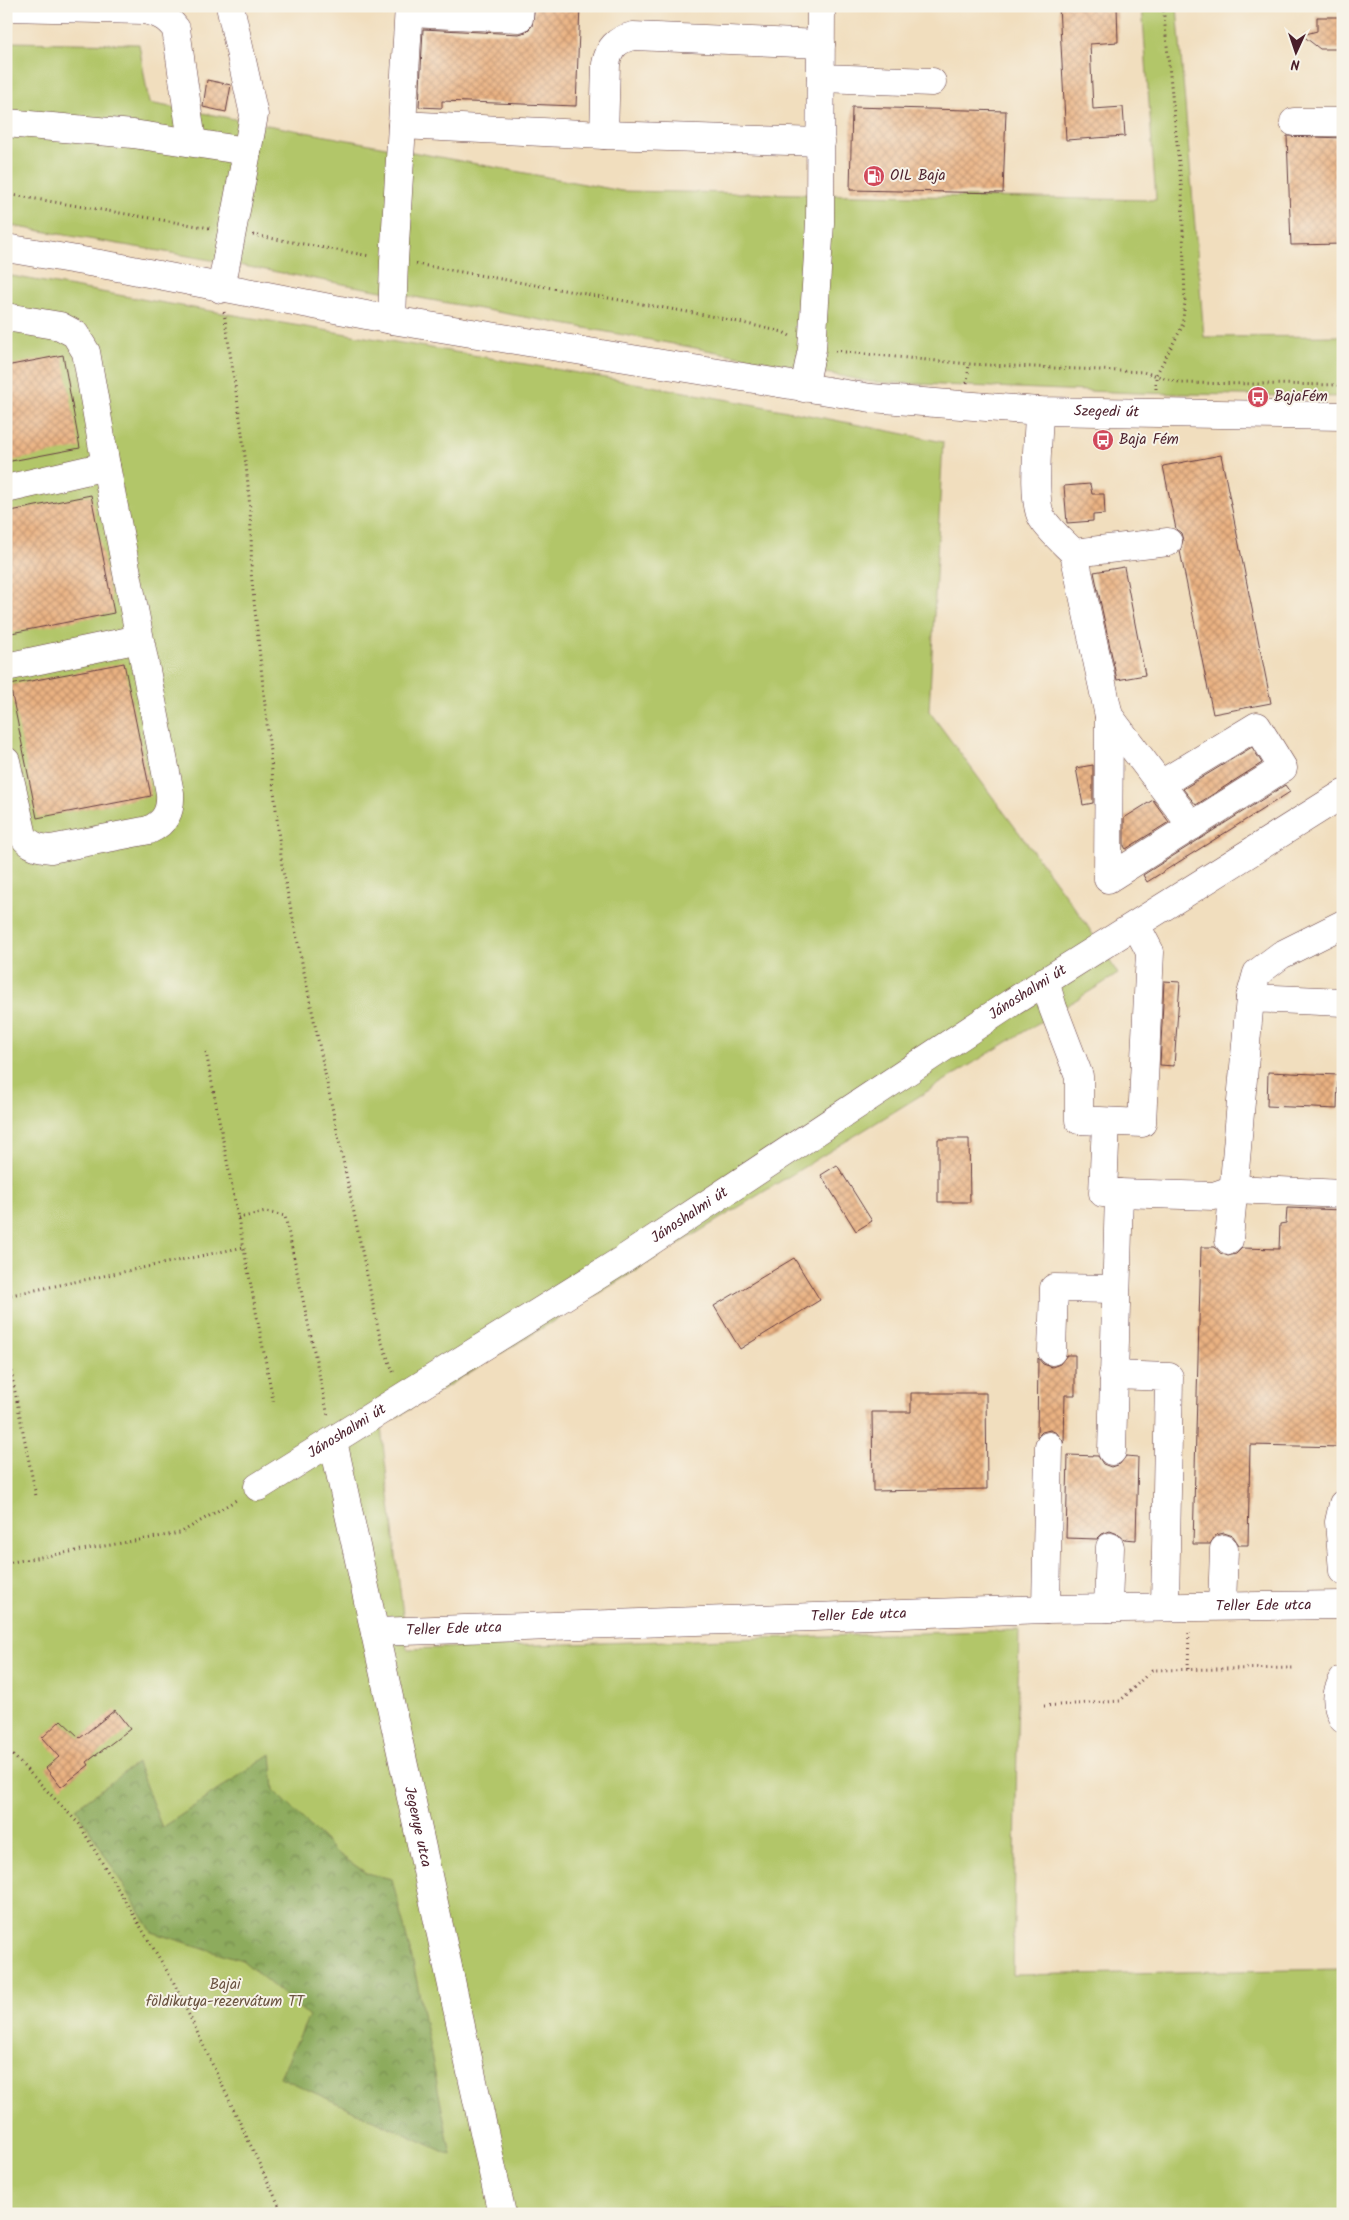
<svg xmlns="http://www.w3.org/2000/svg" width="1349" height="2220" viewBox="0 0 1349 2220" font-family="Kalam,sans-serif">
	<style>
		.green { fill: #b2c669; stroke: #7e724a }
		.forest { fill: url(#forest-crowns); stroke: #6c6544 }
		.building { fill: url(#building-cross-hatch) }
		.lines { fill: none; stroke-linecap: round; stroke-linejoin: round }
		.minor-casing { stroke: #633c41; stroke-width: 29 }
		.major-casing { stroke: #633c41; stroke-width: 29 }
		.path { stroke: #633c41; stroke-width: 3; stroke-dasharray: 1 4; stroke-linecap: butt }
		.minor { stroke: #fff; stroke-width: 28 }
		.major { stroke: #fff; stroke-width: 28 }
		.labels { text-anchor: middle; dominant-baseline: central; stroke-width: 4; stroke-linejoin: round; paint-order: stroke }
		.poi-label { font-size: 15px; fill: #4a1f2b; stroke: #f7f3e8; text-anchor: start }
		.street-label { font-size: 15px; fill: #4a1f2b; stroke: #f7f3e8 }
		.park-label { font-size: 15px; fill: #69513e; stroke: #f7f3e8 }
	</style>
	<defs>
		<pattern id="forest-crowns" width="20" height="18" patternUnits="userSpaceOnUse" patternTransform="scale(1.25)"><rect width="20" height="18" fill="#8dab5d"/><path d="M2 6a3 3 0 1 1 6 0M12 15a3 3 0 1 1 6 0" fill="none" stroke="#758b4d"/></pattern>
		<pattern id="building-cross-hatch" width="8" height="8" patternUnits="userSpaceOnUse" patternTransform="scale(1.25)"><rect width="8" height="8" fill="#eab282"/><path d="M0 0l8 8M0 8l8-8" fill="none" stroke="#c0906b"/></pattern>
	</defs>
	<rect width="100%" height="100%" fill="#f7f3e8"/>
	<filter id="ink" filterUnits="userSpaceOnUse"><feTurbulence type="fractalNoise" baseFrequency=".02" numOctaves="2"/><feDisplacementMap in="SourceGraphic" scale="10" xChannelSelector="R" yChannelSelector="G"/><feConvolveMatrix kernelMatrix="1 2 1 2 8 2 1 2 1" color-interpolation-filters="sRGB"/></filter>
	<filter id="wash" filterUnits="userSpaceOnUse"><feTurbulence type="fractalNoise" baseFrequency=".0096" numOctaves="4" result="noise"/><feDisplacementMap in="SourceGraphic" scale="20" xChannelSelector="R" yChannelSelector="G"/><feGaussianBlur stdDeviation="1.12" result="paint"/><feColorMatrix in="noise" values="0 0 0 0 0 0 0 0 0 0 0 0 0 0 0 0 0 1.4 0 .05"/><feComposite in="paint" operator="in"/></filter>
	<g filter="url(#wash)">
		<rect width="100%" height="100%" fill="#f1debe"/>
		<g class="green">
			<path d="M 1142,6 L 1177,6 L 1204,337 L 1343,336 L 1343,397 L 1137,393 L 870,382 L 767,361 L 183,255 L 6,225 L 6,42 L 139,44 L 149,103 L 622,191 L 1156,200 Z"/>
			<path d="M 6,275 C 318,332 633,377 943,442 L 929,711 L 1083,919 L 1118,974 L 381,1427 L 407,1649 L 1019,1630 L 1013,1975 L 1343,1969 L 1343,2214 L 6,2214 Z"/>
		</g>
		<path class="forest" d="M 271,1754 L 274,1790 L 336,1852 L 366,1873 L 392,1879 L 414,1967 L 451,2155 L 280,2077 L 309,2016 L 242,1960 L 152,1932 L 76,1808 L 137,1763 L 162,1828 Z"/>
		<g id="blocks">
			<g class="building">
				<path d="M 535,6 L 580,6 L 576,106 L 442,101 L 442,108 L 419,107 L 423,29 L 519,34 L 526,32 L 532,26 Z"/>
				<path d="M 1059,6 L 1117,6 L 1118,42 L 1090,44 L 1093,109 L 1123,107 L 1125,136 L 1066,140 Z"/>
				<path d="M 1317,17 L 1343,17 L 1343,49 L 1320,49 L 1302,35 L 1317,31 Z"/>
				<path d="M 207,80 L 231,85 L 226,112 L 203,107 Z"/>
				<path d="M 852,107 L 1006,111 L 1003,193 L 850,190 Z"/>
				<path d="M 1287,136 L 1343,138 L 1343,244 L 1291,245 Z"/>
				<path d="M 63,355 L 80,448 L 6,462 L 6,366 Z"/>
				<path d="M 1221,455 L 1271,703 L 1213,714 L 1180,551 L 1183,540 L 1181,533 L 1176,529 L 1163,466 Z"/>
				<path d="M 1090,484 L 1092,494 L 1104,494 L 1105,514 L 1093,515 L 1093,521 L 1067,523 L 1064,486 Z"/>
				<path d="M 91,495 L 114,613 L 6,634 L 6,512 Z"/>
				<path d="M 1124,567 L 1145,675 L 1117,680 L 1094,572 Z"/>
				<path d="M 124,663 L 151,796 L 37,818 L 10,685 Z"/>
				<path d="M 1252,747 L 1262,763 L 1196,805 L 1183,789 Z"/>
				<path d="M 1093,765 L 1093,803 L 1083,805 L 1076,768 Z"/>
				<path d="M 1285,785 L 1290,792 L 1147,882 L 1143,875 Z"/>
				<path d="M 1153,800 L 1169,822 L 1126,849 L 1124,846 L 1124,818 Z"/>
				<path d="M 1164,981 L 1180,982 L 1174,1066 L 1160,1065 Z"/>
				<path d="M 1268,1072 L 1338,1075 L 1337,1109 L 1267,1106 Z"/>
				<path d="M 938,1139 L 969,1139 L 970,1202 L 938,1202 Z"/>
				<path d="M 837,1165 L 872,1221 L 856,1231 L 821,1175 Z"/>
				<path d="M 1287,1208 L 1343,1210 L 1343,1447 L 1250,1445 L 1248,1545 L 1239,1545 L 1233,1536 L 1224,1533 L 1216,1535 L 1210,1544 L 1193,1544 L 1201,1247 L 1215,1247 L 1220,1253 L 1228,1256 L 1236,1254 L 1242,1248 L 1279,1249 L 1280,1224 L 1286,1223 Z"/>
				<path d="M 794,1258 L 820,1300 L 740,1349 L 714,1306 Z"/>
				<path d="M 1067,1355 L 1075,1355 L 1075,1395 L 1065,1395 L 1064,1443 L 1057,1433 L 1050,1430 L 1042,1432 L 1037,1437 L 1038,1358 L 1043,1364 L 1052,1367 L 1060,1364 Z"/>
				<path d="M 911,1393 L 986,1393 L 987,1489 L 873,1491 L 872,1412 L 911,1412 Z"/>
				<path d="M 1068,1455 L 1098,1456 L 1103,1464 L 1111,1467 L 1120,1464 L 1126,1456 L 1138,1457 L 1136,1540 L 1124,1539 L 1118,1534 L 1110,1531 L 1102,1534 L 1097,1539 L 1066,1538 Z"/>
				<path d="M 115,1710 L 130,1729 L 87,1762 L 89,1765 L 61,1787 L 46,1768 L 59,1757 L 42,1738 L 61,1720 L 80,1738 Z"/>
			</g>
		</g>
	</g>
	<g filter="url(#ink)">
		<use href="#blocks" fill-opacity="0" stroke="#633c41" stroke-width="1"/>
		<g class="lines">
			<g class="minor-casing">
				<g id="minor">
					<path d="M 6,7 L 144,10 C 159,13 167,17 176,29 L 192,142"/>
					<path d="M 409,13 L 519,18 L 520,6"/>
					<path d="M 821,78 L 932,82"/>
					<path d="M 1294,122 L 1343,122"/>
					<path d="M 6,123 L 133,134 L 247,151"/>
					<path d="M 402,125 L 604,135 L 821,142"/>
					<path d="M 604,135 L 606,64 C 609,48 616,40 633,36 L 821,44"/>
					<path d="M 221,289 L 254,115 L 230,6"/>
					<path d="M 6,317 L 60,326 L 75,334 L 86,352 L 106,466 L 170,793 C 171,811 166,822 149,830 L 51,849 C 39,848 30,846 23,836 L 6,761"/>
					<path d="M 392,320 L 394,261 L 409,6"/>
					<path d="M 804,388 L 812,349 L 820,223 L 821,6"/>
					<path d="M 1039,411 C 1039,434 1031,501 1042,518 C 1050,531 1063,542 1074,553 L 1168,542"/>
					<path d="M 6,489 L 106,466"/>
					<path d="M 1074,553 L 1109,716 L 1192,826"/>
					<path d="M 6,667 L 139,639"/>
					<path d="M 1109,716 L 1108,879 L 1283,768 L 1257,726 L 1161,784"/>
					<path d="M 1045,981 L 1053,1008 L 1079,1076 L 1079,1120 L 1142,1123 L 1150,952 L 1136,925"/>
					<path d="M 1250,998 L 1257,973 L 1281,955 L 1343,924"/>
					<path d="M 1106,1122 L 1103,1193 L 1119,1193"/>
					<path d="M 1229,1240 L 1250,998 L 1343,1002"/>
					<path d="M 1052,1351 L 1054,1288 L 1116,1289"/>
					<path d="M 1113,1375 L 1169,1377 L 1165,1607"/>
					<path id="s1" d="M 333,1441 L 502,2214"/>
					<path d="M 1112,1451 L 1119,1193 L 1214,1196 L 1234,1189 L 1343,1194"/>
					<path id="s2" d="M 258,1487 L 624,1259 L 1011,1003 L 1343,794"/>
					<path d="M 1343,1504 L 1339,1522 L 1343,1571"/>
					<path d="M 1222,1606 L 1224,1549"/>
					<path d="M 1108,1608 L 1110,1547"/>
					<path d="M 1046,1609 L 1049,1446"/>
					<path id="s3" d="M 375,1632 L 1046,1609 L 1343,1605"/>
					<path d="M 1343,1680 C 1335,1693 1336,1706 1343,1719"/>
				</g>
			</g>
			<g class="major-casing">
				<g id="major">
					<path id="s4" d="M 6,248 L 112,266 L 392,320 L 871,398 L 1039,411 L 1343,416"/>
				</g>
			</g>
			<g class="path">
				<path d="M 6,194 L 210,228"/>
				<path d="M 253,235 L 370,256"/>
				<path d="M 416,264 L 716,317 L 783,332 L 790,336"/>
				<path d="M 224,312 C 236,398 254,485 251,572 L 282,866 L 380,1338 L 394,1374"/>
				<path d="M 835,351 L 969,364 L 1143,372 L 1182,383 L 1343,385"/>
				<path d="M 967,383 L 969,364"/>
				<path d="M 1156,389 L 1156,375 L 1182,327 L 1185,302 L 1182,193 L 1163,6"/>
				<path d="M 206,1052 L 274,1405"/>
				<path d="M 238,1218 L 266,1212 L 285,1216 L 328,1416"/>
				<path d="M 6,1296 L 244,1247"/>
				<path d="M 6,1347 L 36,1496"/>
				<path d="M 6,1563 L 180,1533 L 238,1499"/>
				<path d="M 1188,1669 L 1189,1630"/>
				<path d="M 1044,1706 L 1120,1701 L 1152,1670 L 1294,1668"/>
				<path d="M 6,1748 L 79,1824 L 173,1981 L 283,2214"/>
			</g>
			<use href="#minor" class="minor"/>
			<use href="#major" class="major"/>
		</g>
	</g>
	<defs>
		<g id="fuel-disc" transform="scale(1.125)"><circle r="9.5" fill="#d1495b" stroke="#f7f3e8"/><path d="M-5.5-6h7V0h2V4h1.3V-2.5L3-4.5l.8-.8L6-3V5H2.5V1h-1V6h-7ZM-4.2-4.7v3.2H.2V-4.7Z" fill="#fff"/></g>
		<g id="bus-disc" transform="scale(1.125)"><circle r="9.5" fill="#d1495b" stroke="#f7f3e8"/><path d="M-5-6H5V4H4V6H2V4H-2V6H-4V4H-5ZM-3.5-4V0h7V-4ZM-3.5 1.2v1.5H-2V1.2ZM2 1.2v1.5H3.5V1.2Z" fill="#fff"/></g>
	</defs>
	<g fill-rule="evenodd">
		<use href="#fuel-disc" x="874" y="176"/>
		<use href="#bus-disc" x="1258" y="397"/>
		<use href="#bus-disc" x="1103" y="440"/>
	</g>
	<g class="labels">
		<g class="poi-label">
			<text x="890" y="176">OIL Baja</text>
			<text x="1274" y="397">BajaFém</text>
			<text x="1119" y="440">Baja Fém</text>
		</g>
		<g class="street-label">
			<text stroke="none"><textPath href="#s4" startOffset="1114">Szegedi út</textPath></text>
			<text stroke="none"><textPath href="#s2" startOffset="915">Jánoshalmi út</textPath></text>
			<text stroke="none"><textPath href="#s2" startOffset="510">Jánoshalmi út</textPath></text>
			<text stroke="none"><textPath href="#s2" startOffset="105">Jánoshalmi út</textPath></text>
			<text stroke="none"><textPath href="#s3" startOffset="889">Teller Ede utca</textPath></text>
			<text stroke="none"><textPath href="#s3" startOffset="484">Teller Ede utca</textPath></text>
			<text stroke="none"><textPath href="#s3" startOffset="79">Teller Ede utca</textPath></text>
			<text stroke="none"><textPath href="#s1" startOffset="395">Jegenye utca</textPath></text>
		</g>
		<g class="park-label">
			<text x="225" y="1985">Bajai<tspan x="225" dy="17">földikutya-rezervátum TT</tspan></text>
		</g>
	</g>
	<rect width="1349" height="2220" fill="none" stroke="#f7f3e8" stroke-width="25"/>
	<g transform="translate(1296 52) rotate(183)" stroke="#f7f3e8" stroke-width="4" paint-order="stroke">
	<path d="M0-4L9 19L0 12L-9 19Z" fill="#4a1f2b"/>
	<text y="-8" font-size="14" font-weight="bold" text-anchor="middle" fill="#4a1f2b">N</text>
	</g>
</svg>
